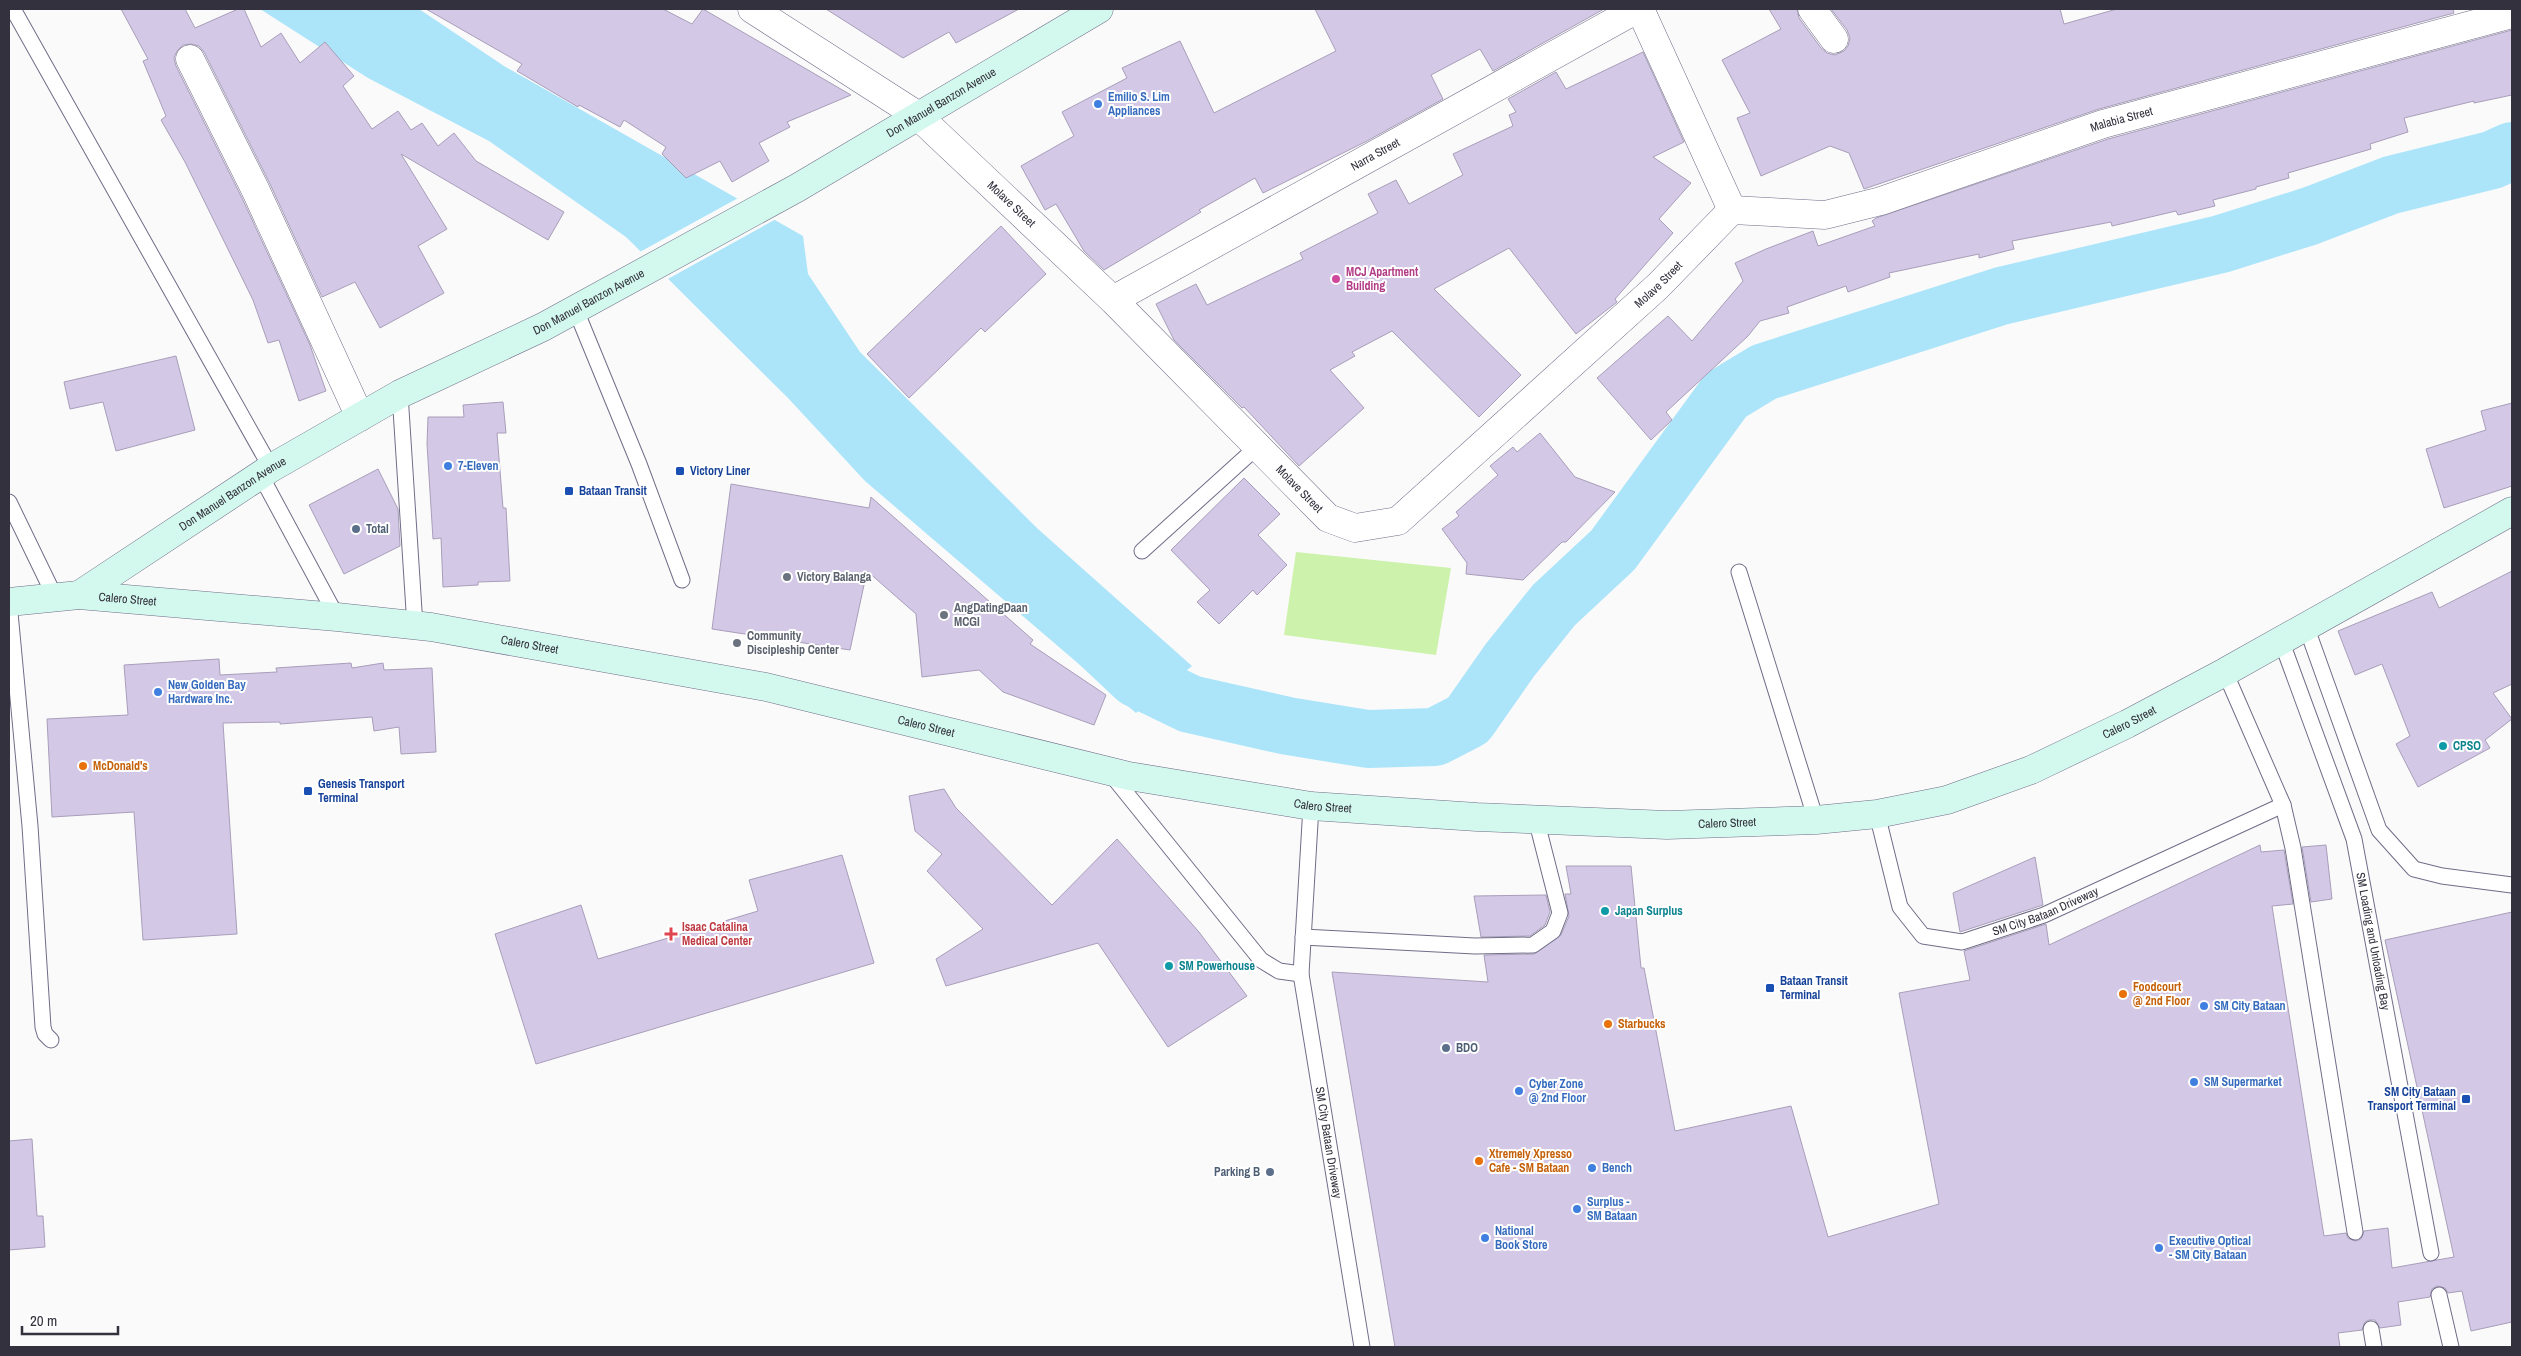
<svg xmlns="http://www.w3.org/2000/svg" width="2521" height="1356" viewBox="0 0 2521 1356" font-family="'Archivo Narrow',sans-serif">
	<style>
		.green { fill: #cdf2ab }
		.water { fill: #ace5fa }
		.pier { fill: #fafafa }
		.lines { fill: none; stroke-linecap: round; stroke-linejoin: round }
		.river { stroke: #ace5fa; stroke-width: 58 }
		.building { fill: #d3c8e5; stroke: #a99eba }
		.lane-casing { stroke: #706d88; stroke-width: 17 }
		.street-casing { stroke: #706d88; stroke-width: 29 }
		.secondary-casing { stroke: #706d88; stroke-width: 29 }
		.lane { stroke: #fff; stroke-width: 15 }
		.street { stroke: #fff; stroke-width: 28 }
		.secondary { stroke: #d3f9ee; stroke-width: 28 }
		.shop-dot { fill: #3f7fe0; stroke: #fff; stroke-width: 2 }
		.hotel-dot { fill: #d1479c; stroke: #fff; stroke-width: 2 }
		.transit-dot { fill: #1a4fb4; stroke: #fff; stroke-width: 2 }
		.service-dot { fill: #5c6f8a; stroke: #fff; stroke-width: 2 }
		.worship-dot { fill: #6b7280; stroke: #fff; stroke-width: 2 }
		.culture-dot { fill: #0f9aa8; stroke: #fff; stroke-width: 2 }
		.food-dot { fill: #e8710a; stroke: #fff; stroke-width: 2 }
		.health-dot { fill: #e0444e; stroke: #fff; stroke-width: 2 }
		.labels { text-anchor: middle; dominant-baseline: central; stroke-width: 4; stroke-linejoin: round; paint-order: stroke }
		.shop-label { font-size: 12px; font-weight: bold; fill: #366cbe; stroke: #fff; text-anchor: start }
		.street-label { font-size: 12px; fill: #33313d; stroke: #fff }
		.hotel-label { font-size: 12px; font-weight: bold; fill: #b23c85; stroke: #fff; text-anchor: start }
		.transit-label { font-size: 12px; font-weight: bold; fill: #164399; stroke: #fff; text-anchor: start }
		.service-label { font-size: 12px; font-weight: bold; fill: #4e5e75; stroke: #fff; text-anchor: start }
		.worship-label { font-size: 12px; font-weight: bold; fill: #5b616d; stroke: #fff; text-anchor: start }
		.culture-label { font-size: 12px; font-weight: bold; fill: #0d838f; stroke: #fff; text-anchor: start }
		.food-label { font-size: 12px; font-weight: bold; fill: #c56008; stroke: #fff; text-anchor: start }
		.health-label { font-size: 12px; font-weight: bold; fill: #be3a42; stroke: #fff; text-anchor: start }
	</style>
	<rect width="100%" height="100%" fill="#fafafa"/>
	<path class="green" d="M 1296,552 L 1451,568 L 1436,655 L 1284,635 Z"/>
	<path class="water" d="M 260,9 L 419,9 L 504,66 L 803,236 L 808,274 L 860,352 L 1038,529 L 1192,666 L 1136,713 L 865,481 L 788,398 L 626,237 L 489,141 L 368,78 Z"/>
	<path class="pier" d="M 740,197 L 778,218 L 666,280 L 638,253 Z"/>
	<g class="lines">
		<path class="river" d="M 1101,645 L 1136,678 L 1190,704 L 1288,726 L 1368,739 L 1435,737 L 1468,720 L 1510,660 L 1554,605 L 1613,550 L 1726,395 L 1764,372 L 2001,296 L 2221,244 L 2310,216 L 2391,185 L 2492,160 L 2512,151"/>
	</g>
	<g class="building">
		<path d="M 121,9 L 185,9 L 195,28 L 238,9 L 244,9 L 261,47 L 281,33 L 300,63 L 325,42 L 354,76 L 343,86 L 372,129 L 398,111 L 411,130 L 422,123 L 438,146 L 454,133 L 476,161 L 564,212 L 548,240 L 401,154 L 447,229 L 418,246 L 444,293 L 380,328 L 355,282 L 322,297 L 270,184 L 204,52 L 199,46 L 191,44 L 183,45 L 177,51 L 174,58 L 176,66 L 242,198 L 310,345 L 326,391 L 299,401 L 279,340 L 268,343 L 253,300 L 185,162 L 161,120 L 166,116 L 143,61 L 148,59 Z"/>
		<path d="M 426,9 L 663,9 L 692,24 L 703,9 L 851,95 L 787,122 L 790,127 L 759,143 L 769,161 L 732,182 L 720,161 L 686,178 L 662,154 L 666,147 L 624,120 L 620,127 L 579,105 L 578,107 L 517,71 L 522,64 Z"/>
		<path d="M 826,9 L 1019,9 L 956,43 L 949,32 L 903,58 Z"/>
		<path d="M 1315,9 L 1604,9 L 1493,71 L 1480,49 L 1431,75 L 1443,99 L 1367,141 L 1263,193 L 1255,178 L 1199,210 L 1201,212 L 1104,270 L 1084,251 L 1056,204 L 1045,210 L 1021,166 L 1074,136 L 1062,112 L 1127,78 L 1122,68 L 1180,41 L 1214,113 L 1336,51 Z"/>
		<path d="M 1769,9 L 1797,9 L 1799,18 L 1821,48 L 1827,53 L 1835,55 L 1844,51 L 1848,46 L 1850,38 L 1847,30 L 1831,9 L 2060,9 L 2064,24 L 2117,9 L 2453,9 L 2454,13 L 2099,109 L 1864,189 L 1849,153 L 1830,146 L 1761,176 L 1737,118 L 1750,113 L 1722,60 L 1781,29 Z"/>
		<path d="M 2512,30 L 2512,95 L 2474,103 L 2474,101 L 2404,118 L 2408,132 L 2370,144 L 2371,149 L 2288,173 L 2289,178 L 2256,187 L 2256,189 L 2213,200 L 2215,206 L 2178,215 L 2176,211 L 2112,226 L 2111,222 L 2012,241 L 2014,249 L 1979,258 L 1979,254 L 1889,273 L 1890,277 L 1848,292 L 1846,286 L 1787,307 L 1789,313 L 1760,321 L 1748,336 L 1666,412 L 1672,420 L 1651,440 L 1597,378 L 1668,316 L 1692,341 L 1743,281 L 1735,263 L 1766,249 L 1813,231 L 1818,246 L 1875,226 L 1872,221 L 1876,218 L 2108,139 Z"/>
		<path d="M 1643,52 L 1684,142 L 1653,157 L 1691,183 L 1659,219 L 1673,233 L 1615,299 L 1617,302 L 1576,334 L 1509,248 L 1434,289 L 1521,375 L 1479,417 L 1392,331 L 1352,352 L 1355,356 L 1330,370 L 1364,408 L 1299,466 L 1244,407 L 1242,408 L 1174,340 L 1156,304 L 1196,284 L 1207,305 L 1303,259 L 1300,253 L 1378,213 L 1368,194 L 1396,180 L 1409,204 L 1463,175 L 1453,154 L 1513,126 L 1509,115 L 1516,112 L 1508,99 L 1556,72 L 1566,89 Z"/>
		<path d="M 1001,226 L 1046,274 L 985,332 L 981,328 L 909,398 L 867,354 Z"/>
		<path d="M 176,356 L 195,430 L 116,451 L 103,402 L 70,409 L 64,382 Z"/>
		<path d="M 503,402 L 506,433 L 497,433 L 503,508 L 506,508 L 510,581 L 478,582 L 478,585 L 443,587 L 441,538 L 433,539 L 427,444 L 428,417 L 464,417 L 463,405 Z"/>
		<path d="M 2512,403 L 2512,486 L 2444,508 L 2426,449 L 2486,430 L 2481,411 Z"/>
		<path d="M 1540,433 L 1575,477 L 1615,492 L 1566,542 L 1562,542 L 1523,580 L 1466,574 L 1467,563 L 1442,529 L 1459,516 L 1456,512 L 1498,475 L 1490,466 L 1513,447 L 1517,452 Z"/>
		<path d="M 378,469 L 398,509 L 400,546 L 344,574 L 309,505 Z"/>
		<path d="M 1244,478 L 1280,514 L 1258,535 L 1287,565 L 1257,595 L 1253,590 L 1219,624 L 1197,602 L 1210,590 L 1171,550 Z"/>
		<path d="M 731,484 L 869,508 L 871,497 L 1033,640 L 1030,644 L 1106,695 L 1094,725 L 1003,692 L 979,670 L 922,677 L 916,614 L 867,571 L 850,650 L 712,629 Z"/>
		<path d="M 2512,571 L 2512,684 L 2493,693 L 2512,719 L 2485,740 L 2490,748 L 2418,787 L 2396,744 L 2410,736 L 2382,664 L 2355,675 L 2338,631 L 2432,592 L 2439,608 Z"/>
		<path d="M 219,659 L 220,675 L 277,672 L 276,668 L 351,663 L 352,668 L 383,663 L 384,670 L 432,668 L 436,752 L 401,754 L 399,727 L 374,731 L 372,717 L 280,724 L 280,722 L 223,723 L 237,934 L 143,940 L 134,812 L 52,817 L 47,719 L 128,715 L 124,665 Z"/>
		<path d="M 944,789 L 956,808 L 1052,905 L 1117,839 L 1199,932 L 1247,996 L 1168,1047 L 1098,943 L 946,986 L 936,959 L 983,929 L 927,871 L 942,854 L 915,831 L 909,796 Z"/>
		<path d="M 2260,845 L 2261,852 L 2284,850 L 2293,904 L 2272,906 L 2324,1236 L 2346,1233 L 2348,1238 L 2356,1241 L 2361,1239 L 2364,1231 L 2388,1228 L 2392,1268 L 2454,1257 L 2385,940 L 2512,912 L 2512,1322 L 2471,1331 L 2462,1291 L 2448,1293 L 2445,1288 L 2437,1286 L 2432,1289 L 2430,1297 L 2398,1302 L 2401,1325 L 2380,1328 L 2375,1320 L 2369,1320 L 2365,1322 L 2362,1330 L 2338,1333 L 2340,1347 L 1395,1347 L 1332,972 L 1488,982 L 1484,955 L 1534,954 L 1561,935 L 1569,916 L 1565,894 L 1571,894 L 1566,866 L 1631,866 L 1641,968 L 1644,968 L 1675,1131 L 1791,1106 L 1828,1237 L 1939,1204 L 1899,993 L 1970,980 L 1964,951 L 2046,924 L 2049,945 Z"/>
		<path d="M 2326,845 L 2332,899 L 2311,902 L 2302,847 Z"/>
		<path d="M 842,855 L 874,963 L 536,1064 L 495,934 L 581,905 L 598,959 L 758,911 L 749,880 Z"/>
		<path d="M 2035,857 L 2043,905 L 1960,932 L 1953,893 Z"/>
		<path d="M 1546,895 L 1550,912 L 1545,925 L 1530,936 L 1481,937 L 1474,896 Z"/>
		<path d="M 32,1139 L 37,1216 L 43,1216 L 45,1247 L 9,1250 L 9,1141 Z"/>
	</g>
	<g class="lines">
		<g class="lane-casing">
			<g id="lane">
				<path d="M 13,9 L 271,468"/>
				<path d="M 575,308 L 639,464 L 682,580"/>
				<path d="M 400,394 L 415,626"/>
				<path d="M 260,474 L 337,617"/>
				<path d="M 9,502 L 55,597"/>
				<path d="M 1142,551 L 1258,446"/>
				<path d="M 1739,572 L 1816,820"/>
				<path d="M 9,602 L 30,826 L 43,1027 L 45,1034 L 51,1040"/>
				<path d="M 2306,626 L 2379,830 L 2414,869 L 2442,876 L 2512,885"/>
				<path id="s1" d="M 2281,640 L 2354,839 L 2431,1253"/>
				<path d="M 2225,672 L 2283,805 L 2293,848 L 2355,1232"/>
				<path d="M 1110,773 L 1261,960 L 1279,971 L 1301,974"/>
				<path id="s2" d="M 1311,806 L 1301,974 L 1362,1347"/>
				<path id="s3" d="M 1877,814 L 1900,907 L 1923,936 L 1962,942 L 2044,915 L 2283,805"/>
				<path d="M 1303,937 L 1475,946 L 1533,945 L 1553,931 L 1560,913 L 1536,819"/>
				<path d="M 2439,1295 L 2451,1347"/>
				<path d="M 2371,1329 L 2374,1347"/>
			</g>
		</g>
		<g class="street-casing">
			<g id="street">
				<path id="s4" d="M 752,9 L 917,115 L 1113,300 L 1328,518 L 1355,528 L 1398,521 L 1658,286 L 1732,210"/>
				<path d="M 1640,9 L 1732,210"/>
				<path d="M 1812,9 L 1834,39"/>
				<path d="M 190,59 L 256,191 L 360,417"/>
				<path id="s5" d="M 1732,210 L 1825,215 L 1881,201 L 2103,124 L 2512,14"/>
				<path id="s6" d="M 1113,300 L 1637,9"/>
			</g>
		</g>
		<g class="secondary-casing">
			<g id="secondary">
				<path id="s7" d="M 79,595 L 271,468 L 400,394 L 543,327 L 797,188 L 1099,9"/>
				<path id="s8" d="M 9,602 L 79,595 L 337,617 L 431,627 L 766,687 L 1129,776 L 1311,806 L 1477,817 L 1667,825 L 1816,820 L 1877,814 L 1947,800 L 2031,770 L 2127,724 L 2225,672 L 2512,511"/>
			</g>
		</g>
		<use href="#lane" class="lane"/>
		<use href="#street" class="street"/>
		<use href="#secondary" class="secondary"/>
	</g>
	<g class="shop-dot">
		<circle cx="1098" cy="104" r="5"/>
		<circle cx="448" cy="466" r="5"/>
		<circle cx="158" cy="692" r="5"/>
		<circle cx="2204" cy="1006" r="5"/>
		<circle cx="2194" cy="1082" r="5"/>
		<circle cx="1519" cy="1091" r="5"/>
		<circle cx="1592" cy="1168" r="5"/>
		<circle cx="1577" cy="1209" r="5"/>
		<circle cx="1485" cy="1238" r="5"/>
		<circle cx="2159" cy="1248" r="5"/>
	</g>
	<circle class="hotel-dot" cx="1336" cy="279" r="5"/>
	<g class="transit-dot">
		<rect x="675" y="466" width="10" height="10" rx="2.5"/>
		<rect x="564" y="486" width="10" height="10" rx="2.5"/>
		<rect x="303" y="786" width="10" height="10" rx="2.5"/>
		<rect x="1765" y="983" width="10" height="10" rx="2.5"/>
		<rect x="2461" y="1094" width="10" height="10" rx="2.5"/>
	</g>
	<g class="service-dot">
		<circle cx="356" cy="529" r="5"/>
		<circle cx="1446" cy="1048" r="5"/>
		<circle cx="1270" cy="1172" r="5"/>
	</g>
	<g class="worship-dot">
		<circle cx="787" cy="577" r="5"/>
		<circle cx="944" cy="615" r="5"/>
		<circle cx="737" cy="643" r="5"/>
	</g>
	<g class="culture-dot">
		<circle cx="2443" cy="746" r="5"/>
		<circle cx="1605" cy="911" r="5"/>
		<circle cx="1169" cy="966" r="5"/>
	</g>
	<g class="food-dot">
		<circle cx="83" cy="766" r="5"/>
		<circle cx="2123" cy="994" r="5"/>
		<circle cx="1608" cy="1024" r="5"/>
		<circle cx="1479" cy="1161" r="5"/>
	</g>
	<path class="health-dot" d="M668.5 926.5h5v5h5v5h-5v5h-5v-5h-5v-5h5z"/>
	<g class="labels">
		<g class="shop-label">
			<text x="1108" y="97">Emilio S. Lim<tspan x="1108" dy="14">Appliances</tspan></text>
			<text x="458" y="466">7-Eleven</text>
			<text x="168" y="685">New Golden Bay<tspan x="168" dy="14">Hardware Inc.</tspan></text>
			<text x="2214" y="1006">SM City Bataan</text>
			<text x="2204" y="1082">SM Supermarket</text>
			<text x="1529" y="1084">Cyber Zone<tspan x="1529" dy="14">@ 2nd Floor</tspan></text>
			<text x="1602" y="1168">Bench</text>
			<text x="1587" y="1202">Surplus -<tspan x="1587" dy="14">SM Bataan</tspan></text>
			<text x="1495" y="1231">National<tspan x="1495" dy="14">Book Store</tspan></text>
			<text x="2169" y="1241">Executive Optical<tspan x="2169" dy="14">- SM City Bataan</tspan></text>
		</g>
		<g class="street-label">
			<text stroke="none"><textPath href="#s7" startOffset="994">Don Manuel Banzon Avenue</textPath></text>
			<text stroke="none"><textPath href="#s5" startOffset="405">Malabia Street</textPath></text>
			<text stroke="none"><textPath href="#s6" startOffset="300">Narra Street</textPath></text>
			<text stroke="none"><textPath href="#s4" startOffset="326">Molave Street</textPath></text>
			<text stroke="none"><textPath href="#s4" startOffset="1196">Molave Street</textPath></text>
			<text stroke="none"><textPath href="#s7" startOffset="589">Don Manuel Banzon Avenue</textPath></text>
			<text stroke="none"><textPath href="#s4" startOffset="731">Molave Street</textPath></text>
			<text stroke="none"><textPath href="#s7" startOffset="184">Don Manuel Banzon Avenue</textPath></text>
			<text stroke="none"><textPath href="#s8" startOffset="119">Calero Street</textPath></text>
			<text stroke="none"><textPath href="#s8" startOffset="524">Calero Street</textPath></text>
			<text stroke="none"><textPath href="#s8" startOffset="2159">Calero Street</textPath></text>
			<text stroke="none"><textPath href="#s8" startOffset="929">Calero Street</textPath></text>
			<text stroke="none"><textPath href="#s8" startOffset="1334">Calero Street</textPath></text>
			<text stroke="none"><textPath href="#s8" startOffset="1739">Calero Street</textPath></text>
			<text stroke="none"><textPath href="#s3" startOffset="261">SM City Bataan Driveway</textPath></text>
			<text stroke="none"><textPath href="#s1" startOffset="316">SM Loading and Unloading Bay</textPath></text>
			<text stroke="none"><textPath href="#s2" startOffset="339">SM City Bataan Driveway</textPath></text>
		</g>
		<g class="hotel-label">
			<text x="1346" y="272">MCJ Apartment<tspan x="1346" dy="14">Building</tspan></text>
		</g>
		<g class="transit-label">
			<text x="690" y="471">Victory Liner</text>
			<text x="579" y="491">Bataan Transit</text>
			<text x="318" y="784">Genesis Transport<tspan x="318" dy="14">Terminal</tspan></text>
			<text x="1780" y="981">Bataan Transit<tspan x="1780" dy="14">Terminal</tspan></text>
			<text x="2456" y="1092" text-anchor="end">SM City Bataan<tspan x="2456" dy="14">Transport Terminal</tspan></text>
		</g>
		<g class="service-label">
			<text x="366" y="529">Total</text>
			<text x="1456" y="1048">BDO</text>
			<text x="1260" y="1172" text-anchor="end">Parking B</text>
		</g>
		<g class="worship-label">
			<text x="797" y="577">Victory Balanga</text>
			<text x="954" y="608">AngDatingDaan<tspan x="954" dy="14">MCGI</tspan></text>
			<text x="747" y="636">Community<tspan x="747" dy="14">Discipleship Center</tspan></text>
		</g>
		<g class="culture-label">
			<text x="2453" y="746">CPSO</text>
			<text x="1615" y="911">Japan Surplus</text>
			<text x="1179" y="966">SM Powerhouse</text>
		</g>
		<g class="food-label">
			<text x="93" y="766">McDonald's</text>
			<text x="2133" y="987">Foodcourt<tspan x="2133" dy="14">@ 2nd Floor</tspan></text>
			<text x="1618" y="1024">Starbucks</text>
			<text x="1489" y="1154">Xtremely Xpresso<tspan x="1489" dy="14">Cafe - SM Bataan</tspan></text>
		</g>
		<g class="health-label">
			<text x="682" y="927">Isaac Catalina<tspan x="682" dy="14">Medical Center</tspan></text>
		</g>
	</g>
	<rect width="2521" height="1356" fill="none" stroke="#33313d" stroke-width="20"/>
	<path d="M22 1326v8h96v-8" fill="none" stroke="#33313d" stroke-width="2.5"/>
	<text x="30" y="1326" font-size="15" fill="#33313d" stroke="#ffffff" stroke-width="4" paint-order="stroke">20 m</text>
</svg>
